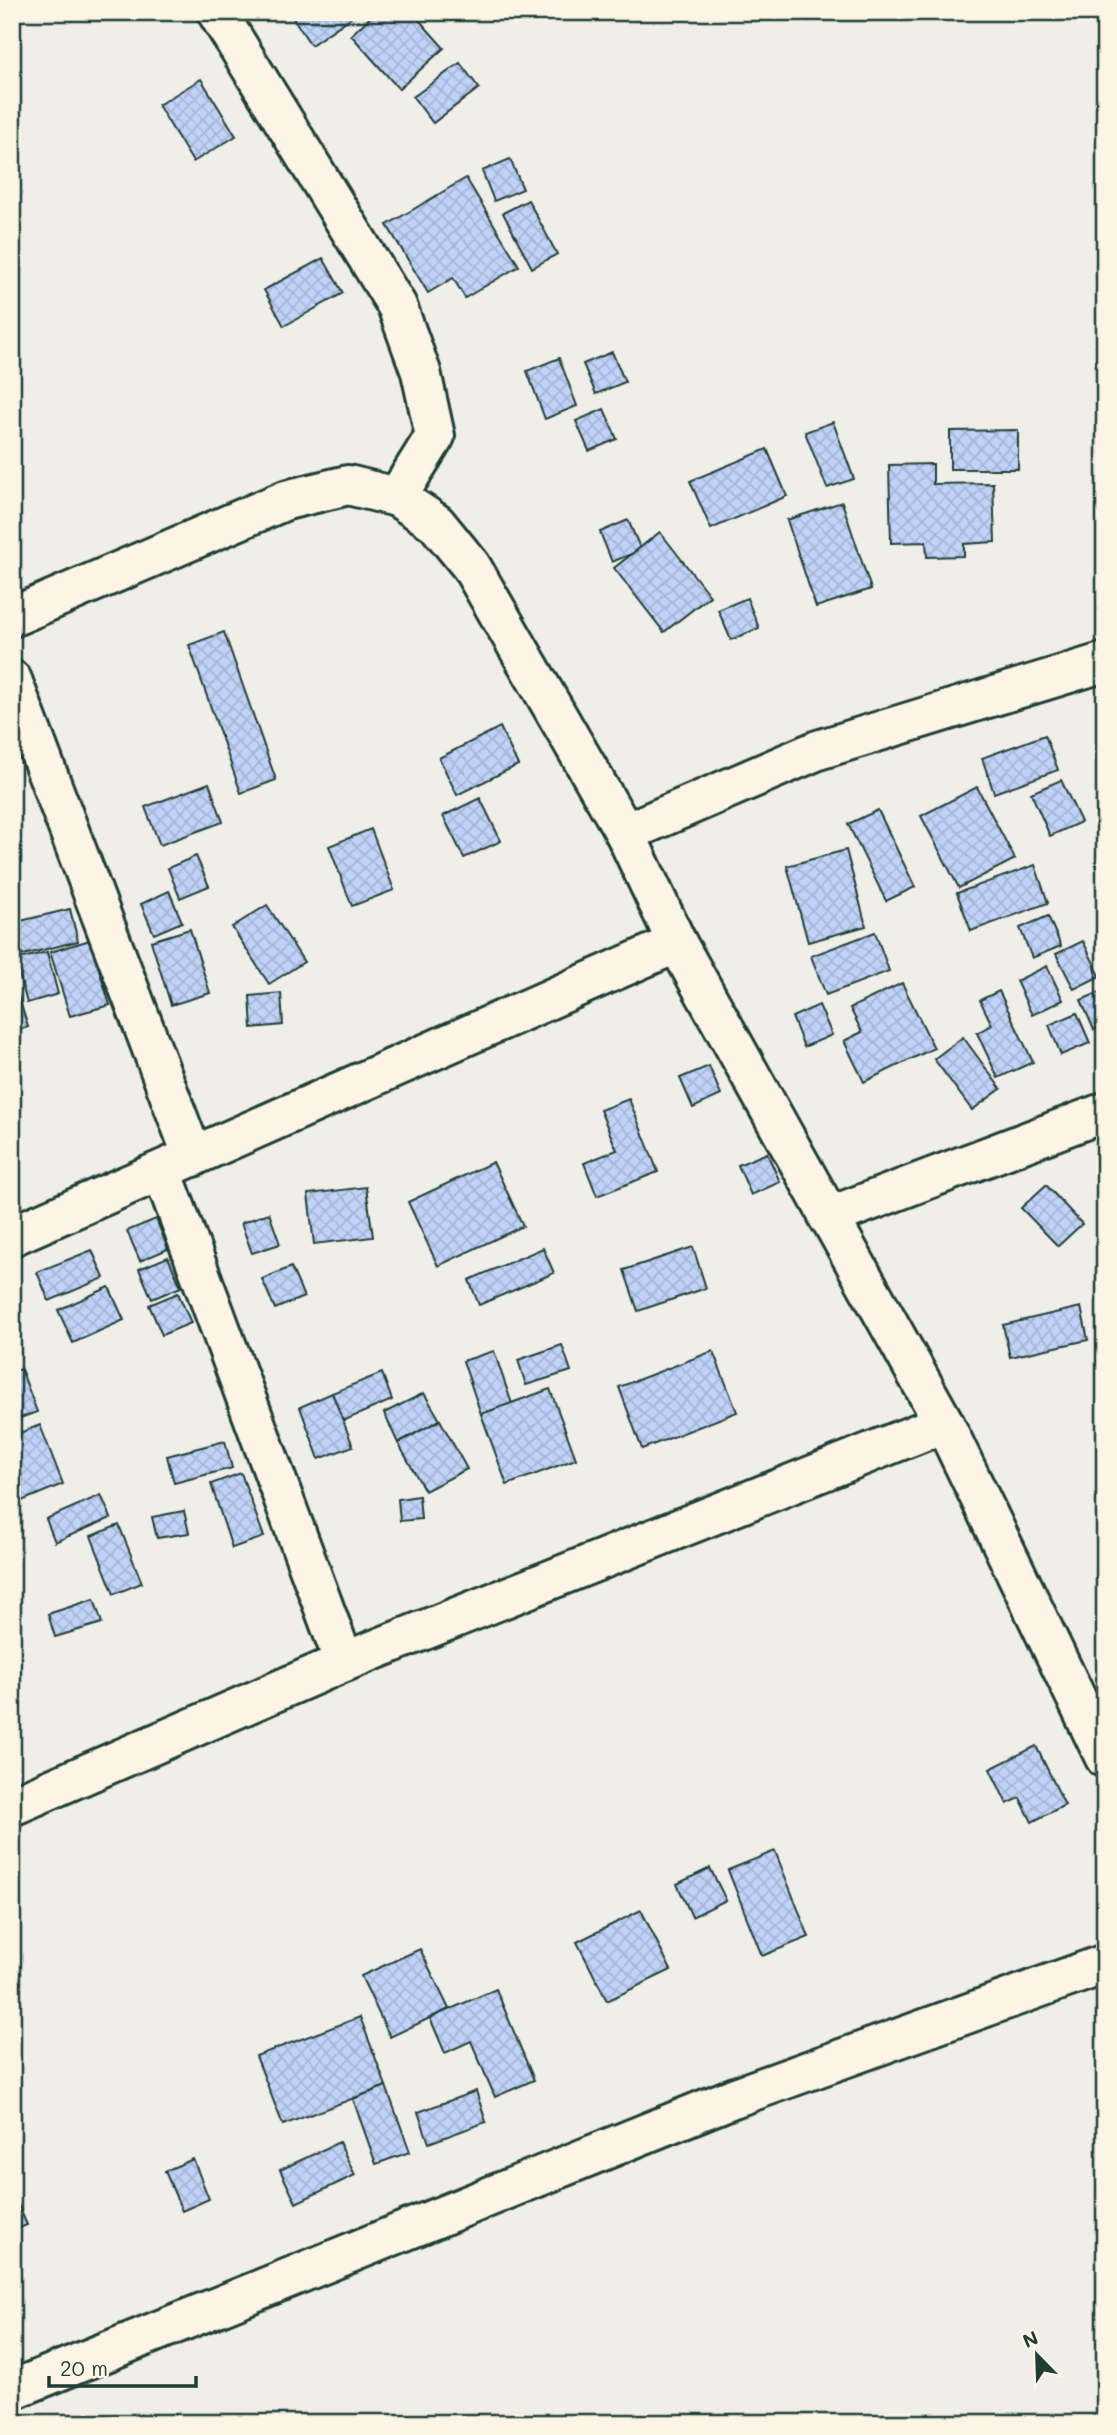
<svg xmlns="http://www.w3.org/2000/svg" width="1117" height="2435" viewBox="0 0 1117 2435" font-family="Mali,sans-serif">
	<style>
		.building { fill: url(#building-cross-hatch); stroke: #1f3d34; stroke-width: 2 }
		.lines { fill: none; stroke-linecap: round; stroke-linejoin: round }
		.minor-casing { stroke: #1f3d34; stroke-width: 44 }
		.minor { stroke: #fcf5e5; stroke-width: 38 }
	</style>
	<defs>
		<pattern id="building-cross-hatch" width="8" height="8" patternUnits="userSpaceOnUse" patternTransform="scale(1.75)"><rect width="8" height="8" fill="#c0d2f8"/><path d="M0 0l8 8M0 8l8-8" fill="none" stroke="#a5b5d5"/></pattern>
	</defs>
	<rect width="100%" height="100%" fill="#f0eee9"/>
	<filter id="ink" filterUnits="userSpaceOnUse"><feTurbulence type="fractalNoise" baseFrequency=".0143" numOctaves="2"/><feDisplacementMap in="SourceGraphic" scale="14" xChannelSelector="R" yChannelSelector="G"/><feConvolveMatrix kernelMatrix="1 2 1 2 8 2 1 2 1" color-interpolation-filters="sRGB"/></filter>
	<g filter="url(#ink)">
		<g class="building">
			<path d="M 289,12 L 359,12 L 311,45 Z"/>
			<path d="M 376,12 L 412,12 L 444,48 L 399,89 L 351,35 Z"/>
			<path d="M 460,63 L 479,88 L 433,123 L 413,97 Z"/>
			<path d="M 201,79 L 236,136 L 193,162 L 158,105 Z"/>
			<path d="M 510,159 L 523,189 L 494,201 L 482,171 Z"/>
			<path d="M 466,178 L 519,266 L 465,298 L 453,278 L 428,293 L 387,225 Z"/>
			<path d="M 528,200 L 557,254 L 532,268 L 503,213 Z"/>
			<path d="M 323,258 L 343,293 L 284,326 L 264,290 Z"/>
			<path d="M 612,352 L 625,382 L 596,394 L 583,364 Z"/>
			<path d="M 559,358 L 577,406 L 545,419 L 527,371 Z"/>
			<path d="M 604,409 L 617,439 L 589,451 L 576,421 Z"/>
			<path d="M 833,422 L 854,479 L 827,488 L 805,432 Z"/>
			<path d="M 1018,430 L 1018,469 L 950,469 L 950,431 Z"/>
			<path d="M 767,449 L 787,496 L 711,529 L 690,481 Z"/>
			<path d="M 933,464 L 933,484 L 993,483 L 995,542 L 964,544 L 964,556 L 927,557 L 926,542 L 891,543 L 889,465 Z"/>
			<path d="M 842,502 L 871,589 L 816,607 L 787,520 Z"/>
			<path d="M 628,520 L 641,550 L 612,562 L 600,532 Z"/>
			<path d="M 660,532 L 710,596 L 664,632 L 614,568 Z"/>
			<path d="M 747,598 L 759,628 L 731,640 L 718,610 Z"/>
			<path d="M 224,632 L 276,780 L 241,793 L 189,645 Z"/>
			<path d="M 500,727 L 518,765 L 457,795 L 439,758 Z"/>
			<path d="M 1045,735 L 1058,770 L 994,793 L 982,758 Z"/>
			<path d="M 1061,780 L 1081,822 L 1050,836 L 1031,793 Z"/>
			<path d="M 209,783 L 223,822 L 160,845 L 145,807 Z"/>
			<path d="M 977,787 L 1015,859 L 959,888 L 921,816 Z"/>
			<path d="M 1105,789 L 1105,808 L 1096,802 Z"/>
			<path d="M 480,798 L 501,841 L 464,858 L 443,816 Z"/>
			<path d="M 878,810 L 915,887 L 886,901 L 848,824 Z"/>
			<path d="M 371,829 L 394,890 L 352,906 L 329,846 Z"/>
			<path d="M 846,850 L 866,926 L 808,942 L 787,866 Z"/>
			<path d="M 196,856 L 209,886 L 180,898 L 168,868 Z"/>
			<path d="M 1035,865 L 1048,903 L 971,931 L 957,893 Z"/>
			<path d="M 169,891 L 182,922 L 154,934 L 141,904 Z"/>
			<path d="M 267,905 L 304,962 L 269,984 L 232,927 Z"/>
			<path d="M 70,909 L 78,941 L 12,958 L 12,923 Z"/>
			<path d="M 1048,916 L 1061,946 L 1032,958 L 1020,928 Z"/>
			<path d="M 190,929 L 210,993 L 171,1005 L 151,941 Z"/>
			<path d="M 875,932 L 889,971 L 826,995 L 811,956 Z"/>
			<path d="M 90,940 L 110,1005 L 70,1016 L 50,952 Z"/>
			<path d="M 1083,941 L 1100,976 L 1074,989 L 1056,954 Z"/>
			<path d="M 47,952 L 58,994 L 27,1003 L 15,960 Z"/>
			<path d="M 1047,966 L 1063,1000 L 1032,1015 L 1016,981 Z"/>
			<path d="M 12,976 L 28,1027 L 12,1032 Z"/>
			<path d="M 902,983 L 934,1048 L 864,1082 L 844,1041 L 862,1032 L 850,1008 Z"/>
			<path d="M 1105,990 L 1105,1025 L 1094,1030 L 1081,1000 Z"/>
			<path d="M 999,991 L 1033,1062 L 998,1078 L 977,1033 L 992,1025 L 980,1000 Z"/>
			<path d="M 281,993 L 283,1025 L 252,1028 L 250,996 Z"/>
			<path d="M 819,1005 L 832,1035 L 804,1047 L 792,1017 Z"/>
			<path d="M 1077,1013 L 1090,1043 L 1061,1055 L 1049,1025 Z"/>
			<path d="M 963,1037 L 1001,1089 L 972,1110 L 934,1059 Z"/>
			<path d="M 709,1066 L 721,1095 L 693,1108 L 680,1078 Z"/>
			<path d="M 629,1099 L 658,1172 L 597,1196 L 584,1163 L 617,1150 L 600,1110 Z"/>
			<path d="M 767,1153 L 780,1182 L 751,1195 L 738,1165 Z"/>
			<path d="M 493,1162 L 523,1226 L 438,1266 L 408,1202 Z"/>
			<path d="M 1046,1185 L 1082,1224 L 1058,1246 L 1021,1208 Z"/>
			<path d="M 366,1187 L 373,1237 L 314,1244 L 308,1194 Z"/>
			<path d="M 269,1213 L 280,1244 L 252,1253 L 241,1223 Z"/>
			<path d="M 156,1219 L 168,1249 L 140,1261 L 127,1231 Z"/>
			<path d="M 693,1247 L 706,1288 L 638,1311 L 624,1270 Z"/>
			<path d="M 543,1248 L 554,1273 L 479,1305 L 469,1280 Z"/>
			<path d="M 92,1250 L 104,1278 L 49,1301 L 37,1272 Z"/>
			<path d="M 168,1257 L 181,1287 L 152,1299 L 139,1269 Z"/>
			<path d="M 291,1267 L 304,1297 L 275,1309 L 262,1279 Z"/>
			<path d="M 109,1287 L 124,1320 L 73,1343 L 58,1310 Z"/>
			<path d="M 178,1293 L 191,1323 L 162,1335 L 149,1305 Z"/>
			<path d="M 1081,1307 L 1088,1340 L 1010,1357 L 1003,1325 Z"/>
			<path d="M 562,1345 L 571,1371 L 526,1385 L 518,1360 Z"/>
			<path d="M 494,1351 L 512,1404 L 481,1414 L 463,1361 Z"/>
			<path d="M 713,1351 L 737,1412 L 642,1449 L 619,1387 Z"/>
			<path d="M 21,1369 L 37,1412 L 12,1421 L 12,1372 Z"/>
			<path d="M 382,1373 L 392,1400 L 343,1421 L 332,1393 Z"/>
			<path d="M 550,1389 L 576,1459 L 507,1485 L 481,1414 Z"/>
			<path d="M 332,1393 L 353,1446 L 319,1459 L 300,1407 Z"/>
			<path d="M 424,1393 L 440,1420 L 398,1443 L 384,1413 Z"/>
			<path d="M 440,1420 L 467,1469 L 425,1491 L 398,1443 Z"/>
			<path d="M 40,1425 L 63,1484 L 12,1505 L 12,1436 Z"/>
			<path d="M 225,1441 L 232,1468 L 174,1483 L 167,1456 Z"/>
			<path d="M 241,1473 L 264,1537 L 232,1548 L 211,1484 Z"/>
			<path d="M 101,1495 L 111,1518 L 55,1542 L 46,1519 Z"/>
			<path d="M 419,1496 L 421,1519 L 400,1521 L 398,1499 Z"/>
			<path d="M 184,1511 L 189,1533 L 157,1538 L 152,1517 Z"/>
			<path d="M 119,1525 L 142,1583 L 114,1594 L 91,1536 Z"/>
			<path d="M 94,1599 L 102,1623 L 55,1637 L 48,1614 Z"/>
			<path d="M 12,1611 L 18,1629 L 12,1631 Z"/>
			<path d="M 1036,1746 L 1065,1805 L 1032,1822 L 1020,1798 L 1007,1804 L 990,1769 Z"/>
			<path d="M 775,1851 L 809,1937 L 762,1956 L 728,1870 Z"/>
			<path d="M 710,1868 L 726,1900 L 692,1917 L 677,1884 Z"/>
			<path d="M 641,1910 L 671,1970 L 607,2001 L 577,1942 Z"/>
			<path d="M 420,1949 L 449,2009 L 390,2037 L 361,1976 Z"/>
			<path d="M 496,1989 L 534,2080 L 495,2097 L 471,2041 L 445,2053 L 430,2018 Z"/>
			<path d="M 360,2017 L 386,2086 L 283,2125 L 256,2056 Z"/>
			<path d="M 386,2086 L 410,2152 L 376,2164 L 353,2099 Z"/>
			<path d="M 476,2091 L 486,2122 L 429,2143 L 418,2112 Z"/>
			<path d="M 339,2142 L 355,2175 L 296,2203 L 280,2170 Z"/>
			<path d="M 193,2159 L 209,2199 L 182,2211 L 165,2171 Z"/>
			<path d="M 12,2191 L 27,2225 L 12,2231 Z"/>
		</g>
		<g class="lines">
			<g class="minor-casing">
				<g id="minor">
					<path d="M 217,12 L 397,306 L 421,372 L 435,436 L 397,497"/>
					<path d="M 12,617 L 286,500 L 348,485 L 397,497 L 436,523 L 471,566 L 625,833 L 677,943 L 944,1423 L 1105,1758"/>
					<path d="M 12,680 L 193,1157"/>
					<path d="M 625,833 L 818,750 L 1105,662"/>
					<path d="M 162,1171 L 344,1662"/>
					<path d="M 828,1217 L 1105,1112"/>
					<path d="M 12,1236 L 677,943"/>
					<path d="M 12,1806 L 344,1662 L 944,1423"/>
					<path d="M 12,2390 L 733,2098 L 1105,1964"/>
				</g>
			</g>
			<use href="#minor" class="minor"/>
		</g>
	</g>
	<rect width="1117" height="2435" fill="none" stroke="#fcf5e5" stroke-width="42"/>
	<rect x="21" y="21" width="1075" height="2393" fill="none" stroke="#1f3d34" stroke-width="2.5" filter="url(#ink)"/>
	<g transform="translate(1037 2355) rotate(337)" stroke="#fcf5e5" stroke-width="5" paint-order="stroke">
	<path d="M0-5L12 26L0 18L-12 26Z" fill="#1f3d34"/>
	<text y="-10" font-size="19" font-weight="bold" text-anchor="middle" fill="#1f3d34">N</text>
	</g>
	<path d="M49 2376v10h147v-10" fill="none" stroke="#1f3d34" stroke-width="3.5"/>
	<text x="60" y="2376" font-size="21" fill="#1f3d34" stroke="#fcf5e5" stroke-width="5" paint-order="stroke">20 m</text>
</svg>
